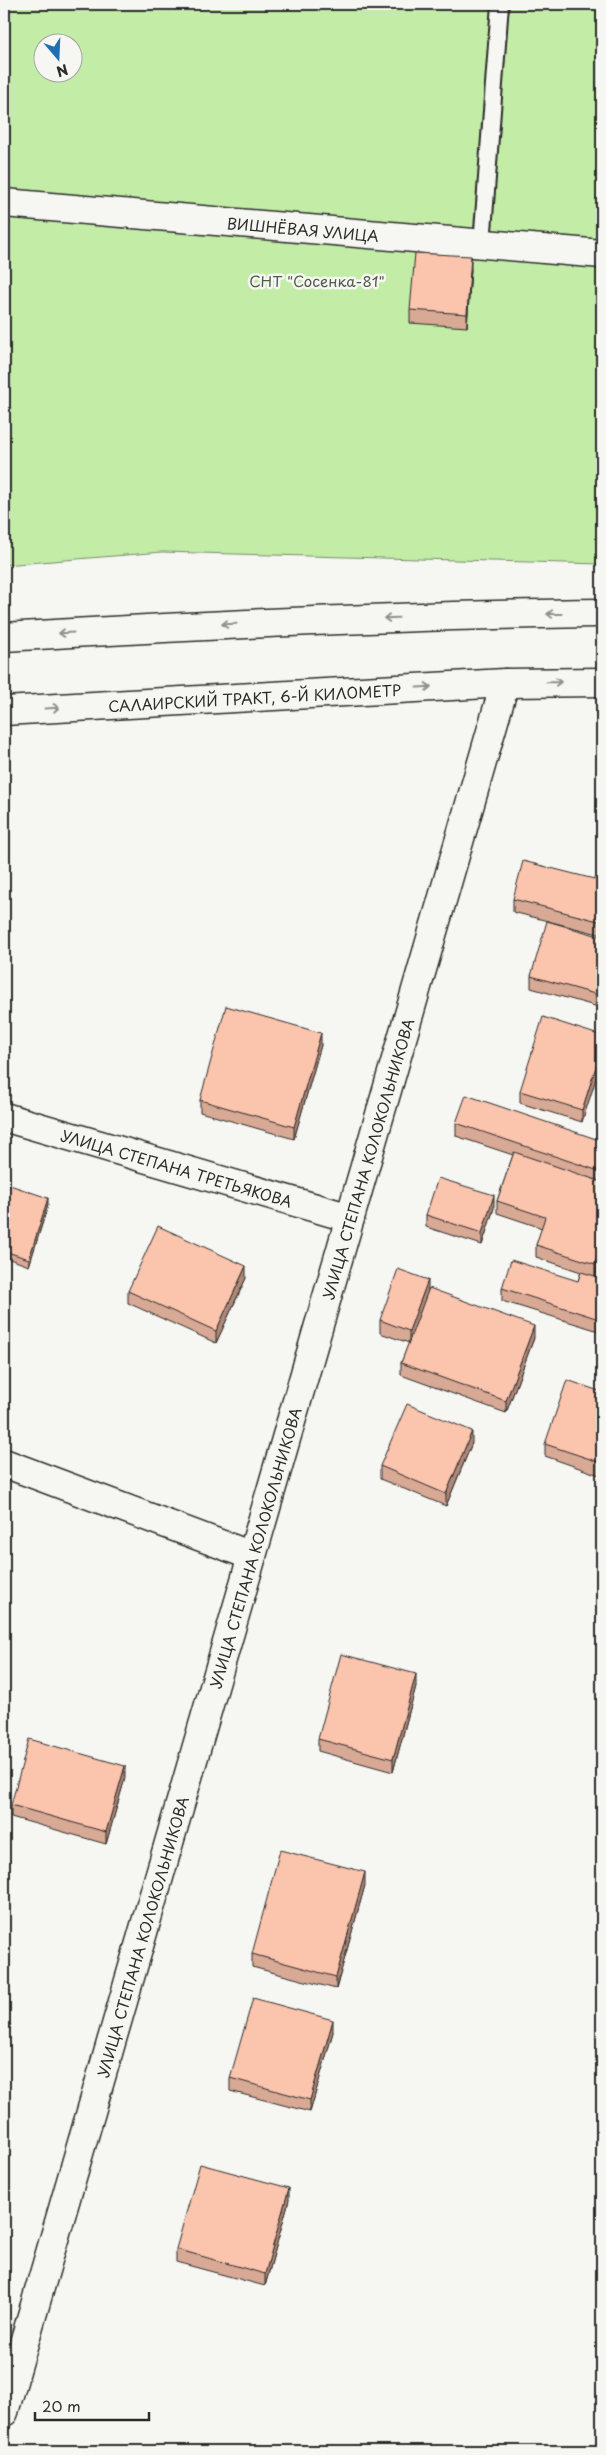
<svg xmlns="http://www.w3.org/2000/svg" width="606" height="2455" viewBox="0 0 606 2455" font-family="'Playpen Sans',sans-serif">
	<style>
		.green { fill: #c3eca7; stroke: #778c69; fill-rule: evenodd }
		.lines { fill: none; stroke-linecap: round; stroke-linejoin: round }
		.lane-casing { stroke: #2b2b2b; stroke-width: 20 }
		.street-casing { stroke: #2b2b2b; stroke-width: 31 }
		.highway-casing { stroke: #2b2b2b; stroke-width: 31 }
		.lane { stroke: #f6f6f2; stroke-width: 16 }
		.street { stroke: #f6f6f2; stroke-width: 28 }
		.highway { stroke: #f6f6f2; stroke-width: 28 }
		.wall { fill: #d8a995; stroke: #2b2b2b }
		.shaded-wall { fill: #b08979; stroke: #2b2b2b }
		.building { fill: #fbc4ad; stroke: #2b2b2b }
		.oneway { stroke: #90908e }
		.labels { text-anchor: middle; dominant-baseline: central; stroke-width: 5; stroke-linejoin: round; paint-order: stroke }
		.street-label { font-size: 15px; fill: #2b2b2b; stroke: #f6f6f2 }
		.park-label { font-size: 15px; fill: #515b4a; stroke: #f6f6f2 }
	</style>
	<rect width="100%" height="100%" fill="#f6f6f2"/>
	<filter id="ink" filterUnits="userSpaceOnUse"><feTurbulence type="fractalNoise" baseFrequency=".02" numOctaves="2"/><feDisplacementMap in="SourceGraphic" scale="10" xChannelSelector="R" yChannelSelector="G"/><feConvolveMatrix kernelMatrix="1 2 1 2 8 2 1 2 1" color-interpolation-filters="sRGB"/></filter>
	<g filter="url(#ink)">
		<path class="green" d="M 4,4 L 602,4 L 602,564 L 162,552 L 4,565 ZM 42,42 L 72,42 L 72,72 L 42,72 Z"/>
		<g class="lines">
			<g class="lane-casing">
				<path id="lane" d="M 482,244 L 500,4"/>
			</g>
			<g class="street-casing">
				<g id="street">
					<path id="s1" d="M 4,203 L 602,254"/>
					<path id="s2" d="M 4,1117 L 350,1218"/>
					<path d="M 4,1463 L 252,1556"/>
					<path id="s3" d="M 4,2412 L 505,683"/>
				</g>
			</g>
			<g class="highway-casing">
				<g id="highway">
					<path d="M 4,637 C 203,625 403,615 602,613"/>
					<path id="s4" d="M 4,711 L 505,683 L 602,682"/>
				</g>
			</g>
			<use href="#lane" class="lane"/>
			<use href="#street" class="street"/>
			<use href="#highway" class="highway"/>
		</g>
		<g class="wall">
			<path d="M 471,269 L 467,327 L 410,323 L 410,310 Z"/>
			<path d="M 602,881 L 602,935 L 513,912 L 513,899 Z"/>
			<path d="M 602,937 L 602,1008 L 531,988 L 531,976 Z"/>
			<path d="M 602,1036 L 582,1122 L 520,1103 L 520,1091 Z"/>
			<path d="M 321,1045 L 294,1139 L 200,1112 L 200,1100 Z"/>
			<path d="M 456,1123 L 602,1141 L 602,1254 L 595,1276 L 602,1278 L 602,1332 L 502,1301 L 502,1288 L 578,1281 L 581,1272 L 536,1257 L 536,1245 L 542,1228 L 497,1213 L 497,1201 L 513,1155 L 456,1136 Z"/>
			<path d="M 4,1183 L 48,1205 L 29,1266 L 4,1257 Z"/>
			<path d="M 494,1208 L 482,1245 L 426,1227 L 426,1215 Z"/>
			<path d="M 246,1278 L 216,1343 L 128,1303 L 128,1291 Z"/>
			<path d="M 428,1291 L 534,1338 L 506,1413 L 401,1375 L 401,1363 L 409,1343 L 380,1333 L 380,1320 Z"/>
			<path d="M 602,1392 L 602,1476 L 545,1456 L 545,1444 Z"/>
			<path d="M 472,1443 L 446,1506 L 380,1479 L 380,1466 Z"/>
			<path d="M 416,1686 L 393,1772 L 318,1751 L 318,1739 Z"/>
			<path d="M 125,1778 L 106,1844 L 11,1817 L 11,1805 Z"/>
			<path d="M 365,1885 L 336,1989 L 252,1967 L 252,1954 Z"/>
			<path d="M 333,2032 L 310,2112 L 230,2091 L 230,2078 Z"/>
			<path d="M 289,2200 L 265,2286 L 176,2262 L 176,2249 Z"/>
		</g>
		<g class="shaded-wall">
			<path d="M 471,256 L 471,269 L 467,327 L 467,314 Z"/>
			<path d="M 321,1033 L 321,1045 L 294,1139 L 294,1127 Z"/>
			<path d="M 602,1048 L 602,1061 L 582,1122 L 582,1110 Z"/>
			<path d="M 494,1195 L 494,1208 L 482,1245 L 482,1233 Z"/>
			<path d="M 48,1198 L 48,1205 L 29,1266 L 29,1259 Z"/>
			<path d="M 602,1241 L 602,1254 L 595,1277 L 595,1264 Z"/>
			<path d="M 246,1266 L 246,1278 L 216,1343 L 216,1331 Z"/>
			<path d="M 428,1280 L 428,1292 L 409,1343 L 409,1331 Z"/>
			<path d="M 534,1326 L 534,1338 L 506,1413 L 506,1401 Z"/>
			<path d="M 472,1431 L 472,1443 L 446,1506 L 446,1494 Z"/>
			<path d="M 416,1674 L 416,1686 L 393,1772 L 393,1759 Z"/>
			<path d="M 125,1766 L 125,1778 L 106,1844 L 106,1832 Z"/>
			<path d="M 365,1872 L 365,1885 L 336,1989 L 336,1977 Z"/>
			<path d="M 333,2020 L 333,2032 L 310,2112 L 310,2100 Z"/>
			<path d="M 289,2188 L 289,2200 L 265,2286 L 265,2274 Z"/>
		</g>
		<g class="building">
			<path d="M 415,253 L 471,256 L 467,314 L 410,310 Z"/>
			<path d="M 523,861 L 602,881 L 602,922 L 513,899 Z"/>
			<path d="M 547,921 L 602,937 L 602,996 L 531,976 Z"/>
			<path d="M 226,1006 L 321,1033 L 294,1127 L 200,1100 Z"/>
			<path d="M 543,1017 L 602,1036 L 602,1048 L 582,1110 L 520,1091 Z"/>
			<path d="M 466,1095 L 602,1141 L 602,1172 L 456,1123 Z"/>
			<path d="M 514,1152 L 602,1182 L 602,1241 L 595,1264 L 536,1245 L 545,1217 L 497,1201 Z"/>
			<path d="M 438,1178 L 494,1195 L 482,1233 L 426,1215 Z"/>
			<path d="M 4,1183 L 48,1198 L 29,1259 L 4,1251 Z"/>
			<path d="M 158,1226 L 246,1266 L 216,1331 L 128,1291 Z"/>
			<path d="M 511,1260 L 578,1281 L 581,1272 L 602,1278 L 602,1320 L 502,1288 Z"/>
			<path d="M 398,1269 L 428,1280 L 409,1331 L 380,1320 Z"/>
			<path d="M 429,1288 L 534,1326 L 506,1401 L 401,1363 Z"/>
			<path d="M 567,1380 L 602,1392 L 602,1463 L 545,1444 Z"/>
			<path d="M 407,1404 L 472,1431 L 446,1494 L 380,1466 Z"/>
			<path d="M 341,1654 L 416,1674 L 393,1759 L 318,1739 Z"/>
			<path d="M 29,1739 L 125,1766 L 106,1832 L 11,1805 Z"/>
			<path d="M 280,1850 L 365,1872 L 336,1977 L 252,1954 Z"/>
			<path d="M 253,1998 L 333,2020 L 310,2100 L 230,2078 Z"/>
			<path d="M 200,2164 L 289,2188 L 265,2274 L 176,2249 Z"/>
		</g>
		<defs><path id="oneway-shaft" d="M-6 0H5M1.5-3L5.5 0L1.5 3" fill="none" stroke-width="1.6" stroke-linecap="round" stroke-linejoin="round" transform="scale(1.25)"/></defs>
		<g class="oneway">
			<use href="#oneway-shaft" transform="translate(554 614) rotate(180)"/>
			<use href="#oneway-shaft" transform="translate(391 618) rotate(178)"/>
			<use href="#oneway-shaft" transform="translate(229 624) rotate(178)"/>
			<use href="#oneway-shaft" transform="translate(66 633) rotate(177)"/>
			<use href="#oneway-shaft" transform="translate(554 682) rotate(-1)"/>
			<use href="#oneway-shaft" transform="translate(424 687) rotate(-3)"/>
			<use href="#oneway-shaft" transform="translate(52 708) rotate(-3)"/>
		</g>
	</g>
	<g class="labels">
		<g class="street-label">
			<text stroke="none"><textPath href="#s1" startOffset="300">ВИШНЁВАЯ УЛИЦА</textPath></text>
			<text stroke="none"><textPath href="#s4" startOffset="251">САЛАИРСКИЙ ТРАКТ, 6-Й КИЛОМЕТР</textPath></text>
			<text stroke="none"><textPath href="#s3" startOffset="1305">УЛИЦА СТЕПАНА КОЛОКОЛЬНИКОВА</textPath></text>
			<text stroke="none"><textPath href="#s2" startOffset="180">УЛИЦА СТЕПАНА ТРЕТЬЯКОВА</textPath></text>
			<text stroke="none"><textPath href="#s3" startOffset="900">УЛИЦА СТЕПАНА КОЛОКОЛЬНИКОВА</textPath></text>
			<text stroke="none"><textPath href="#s3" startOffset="495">УЛИЦА СТЕПАНА КОЛОКОЛЬНИКОВА</textPath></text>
		</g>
		<g class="park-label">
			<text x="317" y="280">СНТ "Сосенка-81"</text>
		</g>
	</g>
	<rect width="606" height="2455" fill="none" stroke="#f6f6f2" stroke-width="20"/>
	<rect x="10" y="10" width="586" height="2435" fill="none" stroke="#2b2b2b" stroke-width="2" filter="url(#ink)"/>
	<g transform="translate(58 58) rotate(161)"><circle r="24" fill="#f6f6f2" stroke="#a5a5a2"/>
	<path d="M0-4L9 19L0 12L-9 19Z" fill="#1f6fb2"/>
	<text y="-8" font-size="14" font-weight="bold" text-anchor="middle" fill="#2b2b2b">N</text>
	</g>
	<path d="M35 2412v8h114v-8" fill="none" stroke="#2b2b2b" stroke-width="2.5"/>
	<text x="42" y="2412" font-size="15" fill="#2b2b2b" stroke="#f6f6f2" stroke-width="4" paint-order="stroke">20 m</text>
</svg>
